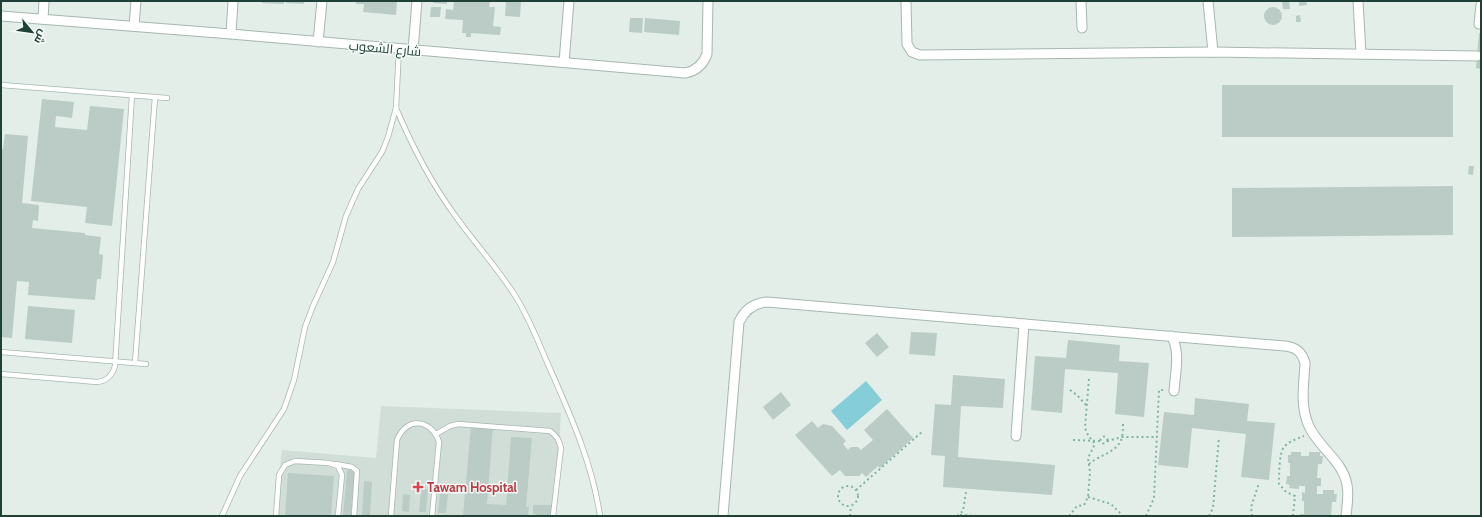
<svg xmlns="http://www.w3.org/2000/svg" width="1482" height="517" viewBox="0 0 1482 517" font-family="Cabin,Cairo,sans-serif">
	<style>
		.built { fill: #d1ded8 }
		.water { fill: #85cdd8 }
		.building { fill: #baccc5 }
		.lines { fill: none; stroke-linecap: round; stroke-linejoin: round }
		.service-casing { stroke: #a5b7b0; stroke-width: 6 }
		.minor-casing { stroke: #a5b7b0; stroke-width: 11 }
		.path { stroke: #80b5a3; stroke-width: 2; stroke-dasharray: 2 3; stroke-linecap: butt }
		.service { stroke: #fff; stroke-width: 4.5 }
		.minor { stroke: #fff; stroke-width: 9 }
		.health-dot { fill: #e0444e; stroke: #f4faf7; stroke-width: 1.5 }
		.labels { text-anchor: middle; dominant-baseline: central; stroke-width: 3; stroke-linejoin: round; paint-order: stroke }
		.street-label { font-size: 13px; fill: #204138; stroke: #f4faf7 }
		.health-label { font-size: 13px; font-weight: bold; fill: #be3a42; stroke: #f4faf7; text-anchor: start }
	</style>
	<rect width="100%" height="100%" fill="#e3eee9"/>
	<path class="built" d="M 381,406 L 561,413 L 555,516 L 275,516 L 282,450 L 376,458 Z"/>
	<path class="water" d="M 866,381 L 882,400 L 847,430 L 831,411 Z"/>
	<g class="building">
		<path d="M 262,1 L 284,1 L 284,4 L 262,3 Z"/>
		<path d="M 286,1 L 304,1 L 304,4 L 286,3 Z"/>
		<path d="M 356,1 L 397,1 L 396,15 L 363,12 L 364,4 L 356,4 Z"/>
		<path d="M 433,1 L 447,1 L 447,4 L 433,3 Z"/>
		<path d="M 454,1 L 490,1 L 489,7 L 495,7 L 493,26 L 501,27 L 500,35 L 471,33 L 471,37 L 466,37 L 466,33 L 462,33 L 463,20 L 445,19 L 446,9 L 453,10 Z"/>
		<path d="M 506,1 L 521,1 L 520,17 L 505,16 Z"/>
		<path d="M 1282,1 L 1289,1 L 1290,9 L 1283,9 Z"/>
		<path d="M 1299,1 L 1306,1 L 1307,5 L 1299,6 Z"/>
		<circle cx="1273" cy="16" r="9"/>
		<path d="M 431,7 L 441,7 L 440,17 L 430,17 Z"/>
		<path d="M 1300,15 L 1301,22 L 1296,22 L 1296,16 Z"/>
		<path d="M 630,18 L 643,18 L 642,33 L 629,32 Z"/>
		<path d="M 645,18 L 680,21 L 679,35 L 644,32 Z"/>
		<path d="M 1479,33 L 1481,33 L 1481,69 L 1476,68 Z"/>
		<rect x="1222" y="85" width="231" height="52"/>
		<path d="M 42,99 L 74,102 L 72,118 L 56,116 L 55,127 L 87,130 L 90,106 L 124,109 L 112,226 L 85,223 L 87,207 L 31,201 Z"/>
		<path d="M 5,134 L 28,136 L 22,203 L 39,205 L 38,221 L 33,220 L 32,228 L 85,233 L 85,235 L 101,237 L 99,254 L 103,255 L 101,279 L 97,279 L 95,300 L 28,295 L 29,282 L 17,281 L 12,338 L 1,337 L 1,149 L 3,149 Z"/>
		<path d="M 1469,166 L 1474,166 L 1473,175 L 1468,174 Z"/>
		<path d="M 1453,186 L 1453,235 L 1232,237 L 1232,188 Z"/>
		<path d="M 28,306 L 75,310 L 72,343 L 25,339 Z"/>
		<path d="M 911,332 L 937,333 L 935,356 L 909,354 Z"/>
		<path d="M 877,333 L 889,347 L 877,357 L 865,343 Z"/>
		<path d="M 1068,340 L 1120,345 L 1119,361 L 1149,363 L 1144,417 L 1115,414 L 1118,373 L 1065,369 L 1062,413 L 1031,410 L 1035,356 L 1066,358 Z"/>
		<path d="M 953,375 L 1005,379 L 1003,408 L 961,406 L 958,457 L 1055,465 L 1052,495 L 943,487 L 945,456 L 931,455 L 935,404 L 951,405 Z"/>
		<path d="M 781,392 L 791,405 L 773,420 L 763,407 Z"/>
		<path d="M 1195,398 L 1249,404 L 1247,421 L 1275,423 L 1269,480 L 1241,477 L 1246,434 L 1192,428 L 1188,468 L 1158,465 L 1164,412 L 1194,415 Z"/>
		<path d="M 887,409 L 913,438 L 880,468 L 878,466 L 866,477 L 862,473 L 859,476 L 845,476 L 840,470 L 832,476 L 795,435 L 812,421 L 818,428 L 823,424 L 832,426 L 846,441 L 843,444 L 848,450 L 851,447 L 858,447 L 861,450 L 873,440 L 864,430 Z"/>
		<path d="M 471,425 L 493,427 L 487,504 L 506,505 L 511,437 L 532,438 L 526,507 L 529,507 L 528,516 L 463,516 Z"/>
		<path d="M 1291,452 L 1301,452 L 1301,456 L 1309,456 L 1309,452 L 1320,452 L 1320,456 L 1323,456 L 1322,464 L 1318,464 L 1317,478 L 1321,478 L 1321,486 L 1317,486 L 1317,494 L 1323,494 L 1323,490 L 1334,490 L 1334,494 L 1337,494 L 1336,502 L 1332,502 L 1331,516 L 1300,516 L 1300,514 L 1304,514 L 1304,501 L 1302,501 L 1302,492 L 1305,493 L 1305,486 L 1299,486 L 1299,489 L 1289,488 L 1290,485 L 1286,484 L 1287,476 L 1290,476 L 1290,463 L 1288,463 L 1288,455 L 1291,455 Z"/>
		<path d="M 347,470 L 355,470 L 351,516 L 343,516 Z"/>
		<path d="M 288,473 L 334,476 L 331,516 L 285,516 Z"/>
		<path d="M 364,481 L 372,482 L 370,516 L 362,516 Z"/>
		<path d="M 421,488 L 428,489 L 426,512 L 419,512 Z"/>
		<path d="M 440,493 L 448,494 L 446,513 L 438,513 Z"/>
		<path d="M 403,494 L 410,495 L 409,512 L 402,511 Z"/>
		<path d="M 533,505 L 552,505 L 552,516 L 535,516 L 536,514 L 533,514 Z"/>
	</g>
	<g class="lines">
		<g class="service-casing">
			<g id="service">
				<path d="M 1,85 L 167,98"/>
				<path d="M 396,108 C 412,146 430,181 454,214 C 473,241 496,266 514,294 C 528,315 537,339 547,362 C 569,412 592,461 600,516"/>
				<path d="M 1,352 L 146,364"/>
				<path d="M 135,363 L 155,97"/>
				<path d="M 1,374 L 97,382 C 107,381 112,376 115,366 L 132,95"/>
				<path d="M 436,434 L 450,426 L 458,424 L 550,431 C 557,436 559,440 561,448 L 553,516"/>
				<path d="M 336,464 L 352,467 L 357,471 L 354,516"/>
				<path d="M 222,516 L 240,476 L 284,409 L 294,380 L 305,327 L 313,306 L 333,262 L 346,216 L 358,189 L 382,152 L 388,137 L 396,108 L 399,48"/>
				<path d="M 276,516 L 279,475 L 285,465 L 295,461 L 329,463 L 338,466 L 342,475 L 338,516"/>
				<path d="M 391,516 L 397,440 C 406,417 431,418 439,442 L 432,516"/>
			</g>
		</g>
		<g class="minor-casing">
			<g id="minor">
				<path d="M 906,1 L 907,44 L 912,52 L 920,55 L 1213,52 L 1477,56"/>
				<path d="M 1081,1 L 1082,28"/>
				<path d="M 1208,1 L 1213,52"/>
				<path d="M 1358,1 L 1361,54"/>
				<path d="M 1,16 L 231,34 L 685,73 C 696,71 703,65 707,54 L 708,1"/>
				<path d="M 43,19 L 44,1"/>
				<path d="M 1479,24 L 1481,5"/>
				<path d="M 134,26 L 136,1"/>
				<path d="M 231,34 L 233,1"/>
				<path d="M 318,42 L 322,1"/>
				<path d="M 413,50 L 417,1"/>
				<path d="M 564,62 L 569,1"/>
				<path d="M 1171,336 C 1181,350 1175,375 1174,391"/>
				<path d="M 1016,436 L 1024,324"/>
				<path d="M 723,516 L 739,322 C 745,309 754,303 767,302 L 1285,346 C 1296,347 1302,352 1305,363 C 1304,384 1300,404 1308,424 C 1317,447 1343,460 1347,485 C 1349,495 1347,506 1346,516"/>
			</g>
		</g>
		<g class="path">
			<path d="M 1070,390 L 1077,395 L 1086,405"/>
			<circle cx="1104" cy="440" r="3.5"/>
			<path d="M 1073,440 L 1100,441"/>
			<path d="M 1107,441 L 1122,437 L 1157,437"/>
			<path d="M 1089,464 C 1099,455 1119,452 1122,437 C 1123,432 1123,427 1123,421"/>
			<circle cx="848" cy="496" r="10"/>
			<path d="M 856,490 L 923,431"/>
			<path d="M 1088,497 L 1111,504 L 1123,516"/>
			<path d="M 960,515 L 979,516"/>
			<path d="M 850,516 L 851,506"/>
			<path d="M 957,516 L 963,511 L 966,492"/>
			<path d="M 1069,516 L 1077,506 L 1084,505 L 1088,497 L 1090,472 L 1088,458 L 1095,444 L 1088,435 L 1085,428 L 1089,378"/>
			<path d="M 1146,516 L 1154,498 L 1159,390 L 1164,390"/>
			<path d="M 1191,516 L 1199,516"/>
			<path d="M 1209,516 L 1213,508 L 1219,437"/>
			<path d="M 1252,516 L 1251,507 L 1259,483"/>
			<path d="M 1293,516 L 1295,496 L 1286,492 L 1279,484 C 1279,475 1279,453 1284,447 C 1289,441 1297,439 1304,436"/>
		</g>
		<use href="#service" class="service"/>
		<use href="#minor" class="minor"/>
	</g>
	<path class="health-dot" d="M416 481h4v4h4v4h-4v4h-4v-4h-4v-4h4z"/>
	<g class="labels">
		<g class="street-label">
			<text transform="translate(385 48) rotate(5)">شارع الشعوب</text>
		</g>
		<g class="health-label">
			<text x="427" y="487">Tawam Hospital</text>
		</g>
	</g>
	<rect width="1482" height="517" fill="none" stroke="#204138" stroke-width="4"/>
	<g transform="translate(32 32) rotate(119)" stroke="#f4faf7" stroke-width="3" paint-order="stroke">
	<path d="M0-3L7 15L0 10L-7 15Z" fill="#204138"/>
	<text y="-6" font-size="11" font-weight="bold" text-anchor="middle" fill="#204138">ش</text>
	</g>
</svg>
